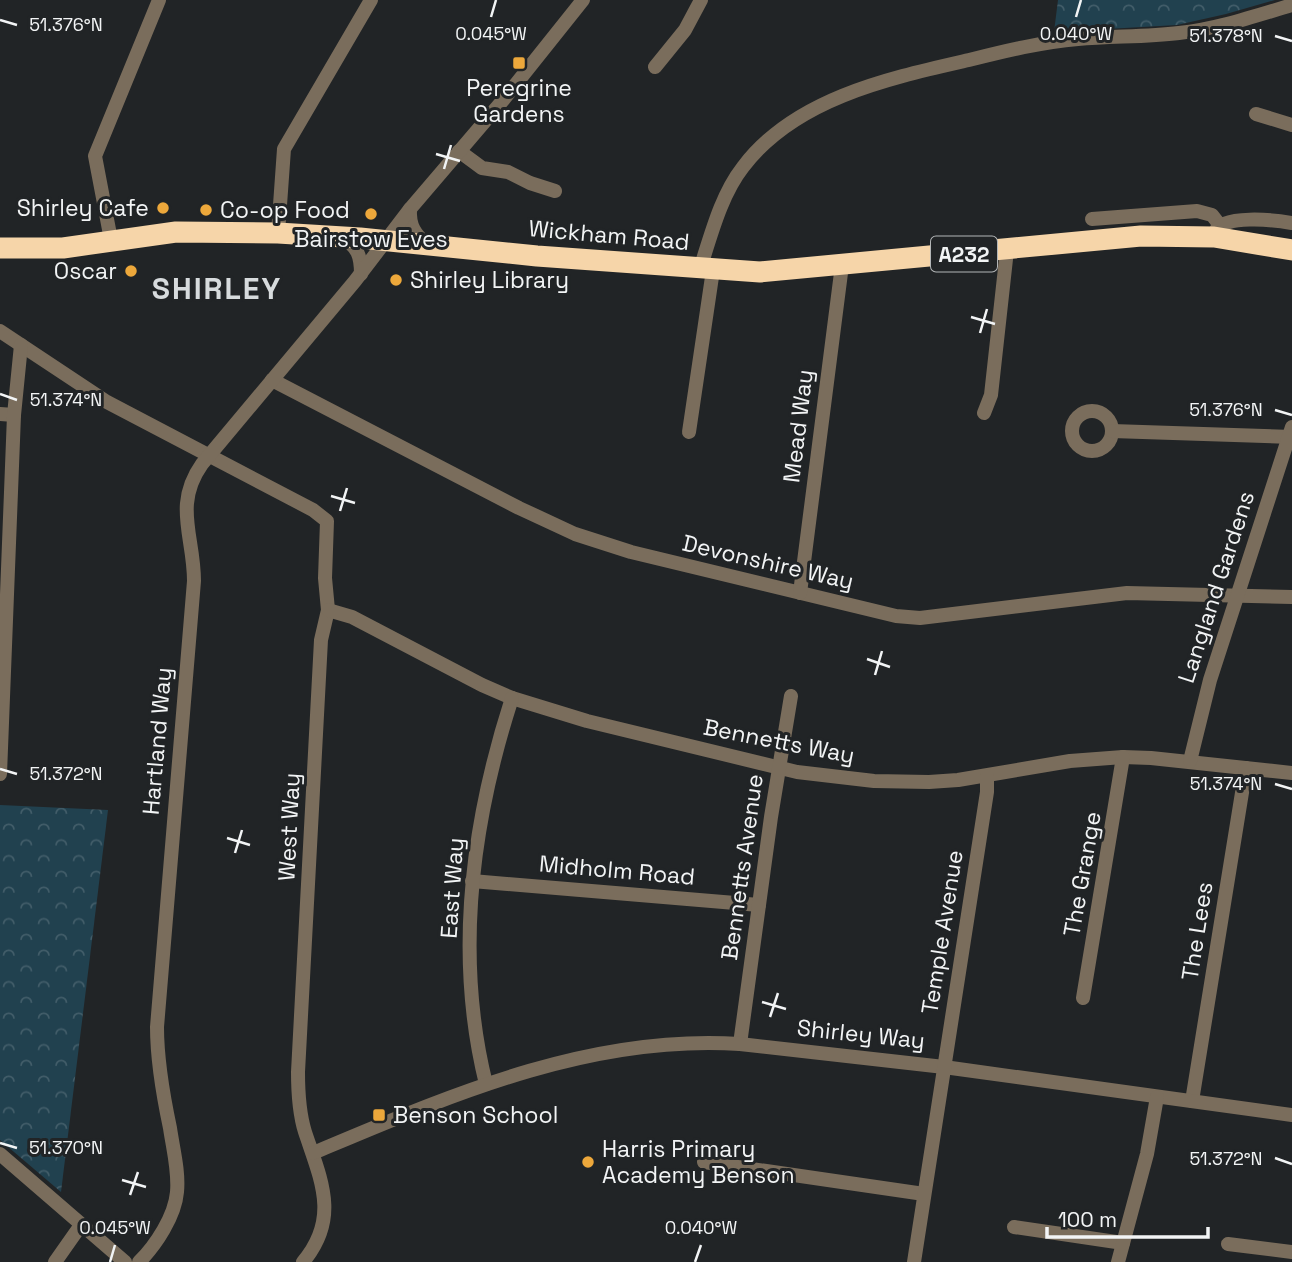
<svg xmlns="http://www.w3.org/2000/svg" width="1292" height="1262" viewBox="0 0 1292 1262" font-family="'Space Grotesk',sans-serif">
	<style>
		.forest { fill: url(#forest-crowns) }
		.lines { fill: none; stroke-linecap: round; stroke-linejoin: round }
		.minor { stroke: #7a6d5c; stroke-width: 14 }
		.highway { stroke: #f6d5a9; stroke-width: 21 }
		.ticks { fill: none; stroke: #f2f4f5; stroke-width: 2.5 }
		.poi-dot { fill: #eda83b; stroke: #212426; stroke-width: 2.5 }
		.labels { text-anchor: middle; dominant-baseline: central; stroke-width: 6; stroke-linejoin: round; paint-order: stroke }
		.shield { fill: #212426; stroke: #b3b6b7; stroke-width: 2 }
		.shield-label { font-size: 21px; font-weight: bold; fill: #f2f4f5 }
		.poi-label { font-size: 23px; fill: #f2f4f5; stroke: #212426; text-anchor: start }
		.street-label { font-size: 23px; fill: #f2f4f5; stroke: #212426 }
		.district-label { font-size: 30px; font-weight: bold; letter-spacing: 2px; fill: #d7dbdd; stroke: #212426 }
		.ticks-label { font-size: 18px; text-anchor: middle; fill: #f2f4f5; stroke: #212426; stroke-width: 6; stroke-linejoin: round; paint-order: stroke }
	</style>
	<defs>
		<pattern id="forest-crowns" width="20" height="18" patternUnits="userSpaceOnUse" patternTransform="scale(1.75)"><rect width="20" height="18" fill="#21414f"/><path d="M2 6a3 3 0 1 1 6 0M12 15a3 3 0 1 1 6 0" fill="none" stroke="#425d69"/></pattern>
	</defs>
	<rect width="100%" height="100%" fill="#212426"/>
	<g class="forest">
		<path d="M 1058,0 L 1275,0 L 1226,14 L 1177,25 L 1054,32 Z"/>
		<path d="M 0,805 L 108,810 L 61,1192 L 0,1140 Z"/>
	</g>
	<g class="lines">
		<g class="minor">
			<path d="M 655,67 L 685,30 L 701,0"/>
			<path d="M 1256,114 L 1292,125"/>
			<path d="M 459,151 L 482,168 L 508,172 L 530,183 L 555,191"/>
			<path d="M 410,209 C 409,226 415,234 427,245"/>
			<path d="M 1092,219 L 1197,211 L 1212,215 L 1219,224"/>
			<path d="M 1215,232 C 1222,214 1275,220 1292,223"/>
			<path d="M 278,233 L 284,149 L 371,0"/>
			<path d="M 342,238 C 358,246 361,257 361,274"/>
			<path d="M 111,240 L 95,156 L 159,0"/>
			<path d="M 700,269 C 711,235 721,195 743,167 C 795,98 890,78 969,60 C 1005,51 1042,42 1078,39 C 1112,36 1146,37 1179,33 C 1217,29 1255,16 1292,5"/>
			<path d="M 0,331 L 107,402 L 313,510 L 327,521 L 325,578 L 328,610 L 321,640 L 298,1072 C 298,1093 299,1113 305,1132 C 321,1180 340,1218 303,1262"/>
			<path d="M 272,380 L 519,508 L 575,534 L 631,552 L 896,616 L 920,618 L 1127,593 L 1292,597"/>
			<circle cx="1092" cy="431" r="20"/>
			<path d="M 984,413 L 991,395 L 1007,250"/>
			<path d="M 0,414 L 14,415"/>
			<path d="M 1112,431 L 1292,437"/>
			<path d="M 689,432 L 713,270"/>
			<path d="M 800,593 L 842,265"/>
			<path d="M 328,610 L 352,617 L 482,685 L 512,698 L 587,721 L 797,772 L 874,781 L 929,782 L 958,780 L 1070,761 L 1123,757 L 1151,758 L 1292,773"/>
			<path d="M 1190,761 L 1210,680 L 1292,427"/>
			<path d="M 0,774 L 14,415 L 21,345"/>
			<path d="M 472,881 L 759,905"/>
			<path d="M 1083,998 L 1123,757"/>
			<path d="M 740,1044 L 771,817 L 791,696"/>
			<path d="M 486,1084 C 454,955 472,822 512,698"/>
			<path d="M 1192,1101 L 1246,768"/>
			<path d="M 313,1153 C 449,1096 589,1034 740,1044 L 944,1067 L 1292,1115"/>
			<path d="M 0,1154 L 125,1262"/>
			<path d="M 704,1162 L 924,1194"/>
			<path d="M 1014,1227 L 1123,1243"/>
			<path d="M 1228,1244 L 1292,1252"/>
			<path d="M 55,1262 L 81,1225"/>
			<path d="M 139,1262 C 156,1245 175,1216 177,1192 C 179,1171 173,1149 170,1128 C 163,1095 157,1062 157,1027 L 194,581 C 194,536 173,505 202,464 L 355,281 L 410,209 L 504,99 L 583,0"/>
			<path d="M 914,1262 L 987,792 L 987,776"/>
			<path d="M 1118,1262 L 1147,1154 L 1157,1097"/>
		</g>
		<path class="highway" d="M 0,248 L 63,248 L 176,232 L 278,233 L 360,238 L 537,256 L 760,272 L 1141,236 L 1214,237 L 1292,250"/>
	</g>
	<path class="ticks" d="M 491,17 L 496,0M 1076,17 L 1081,0M 0,20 L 17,25M 1275,36 L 1292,41M 436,154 L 460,161M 444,169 L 451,145M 971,317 L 995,324M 980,333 L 987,309M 0,394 L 17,400M 1275,410 L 1292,415M 331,496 L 355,503M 340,511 L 347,488M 867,659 L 890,667M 875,675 L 882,651M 0,769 L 17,774M 1275,784 L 1292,789M 227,838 L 250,845M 235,853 L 242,830M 762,1002 L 786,1009M 770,1017 L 778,993M 0,1143 L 17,1148M 1275,1158 L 1292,1164M 122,1180 L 146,1187M 130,1195 L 138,1172M 110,1262 L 115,1245M 695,1262 L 701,1245"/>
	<g class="poi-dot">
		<rect x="512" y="56" width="14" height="14" rx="3.5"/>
		<circle cx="163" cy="208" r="7"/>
		<circle cx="206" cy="210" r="7"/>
		<circle cx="371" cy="214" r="7"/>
		<circle cx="131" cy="271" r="7"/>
		<circle cx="396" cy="280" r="7"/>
		<rect x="372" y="1108" width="14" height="14" rx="3.5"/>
		<circle cx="588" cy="1162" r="7"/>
	</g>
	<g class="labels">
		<rect class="shield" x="931" y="236.5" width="66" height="35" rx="5"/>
		<g class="shield-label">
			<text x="964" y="254">A232</text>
		</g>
		<g class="poi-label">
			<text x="519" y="88" text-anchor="middle">Peregrine<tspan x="519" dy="26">Gardens</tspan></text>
			<text x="149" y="208" text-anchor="end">Shirley Cafe</text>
			<text x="220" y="210">Co-op Food</text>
			<text x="371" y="239" text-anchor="middle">Bairstow Eves</text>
			<text x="117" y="271" text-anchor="end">Oscar</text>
			<text x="410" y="280">Shirley Library</text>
			<text x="393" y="1115">Benson School</text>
			<text x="602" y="1149">Harris Primary<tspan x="602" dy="26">Academy Benson</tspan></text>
		</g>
		<g class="street-label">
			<text transform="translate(609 235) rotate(5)">Wickham Road</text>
			<text transform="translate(798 426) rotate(-83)">Mead Way</text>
			<text transform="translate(768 562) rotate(13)">Devonshire Way</text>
			<text transform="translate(1216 587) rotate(-72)">Langland Gardens</text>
			<text transform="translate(157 741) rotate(-85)">Hartland Way</text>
			<text transform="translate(779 741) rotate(11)">Bennetts Way</text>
			<text transform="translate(289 827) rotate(-87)">West Way</text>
			<text transform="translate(742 867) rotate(-82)">Bennetts Avenue</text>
			<text transform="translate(617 870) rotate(5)">Midholm Road</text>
			<text transform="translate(1082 874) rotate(-80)">The Grange</text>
			<text transform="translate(452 888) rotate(-86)">East Way</text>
			<text transform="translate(1197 931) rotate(-81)">The Lees</text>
			<text transform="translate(942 932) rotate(-81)">Temple Avenue</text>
			<text transform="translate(861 1034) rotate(6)">Shirley Way</text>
		</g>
		<g class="district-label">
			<text x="217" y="288">SHIRLEY</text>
		</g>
	</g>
	<g class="ticks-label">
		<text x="66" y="31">51.376°N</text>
		<text x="491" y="40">0.045°W</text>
		<text x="1076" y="40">0.040°W</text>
		<text x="1226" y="42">51.378°N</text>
		<text x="66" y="406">51.374°N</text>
		<text x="1226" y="416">51.376°N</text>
		<text x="66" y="780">51.372°N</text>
		<text x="1226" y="790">51.374°N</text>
		<text x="66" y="1154">51.370°N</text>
		<text x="1226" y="1165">51.372°N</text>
		<text x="115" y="1234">0.045°W</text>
		<text x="701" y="1234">0.040°W</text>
	</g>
	<path d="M1047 1227v10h161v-10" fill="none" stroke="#f2f4f5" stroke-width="3.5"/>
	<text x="1058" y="1227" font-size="21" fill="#f2f4f5" stroke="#212426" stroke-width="5" paint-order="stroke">100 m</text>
</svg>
